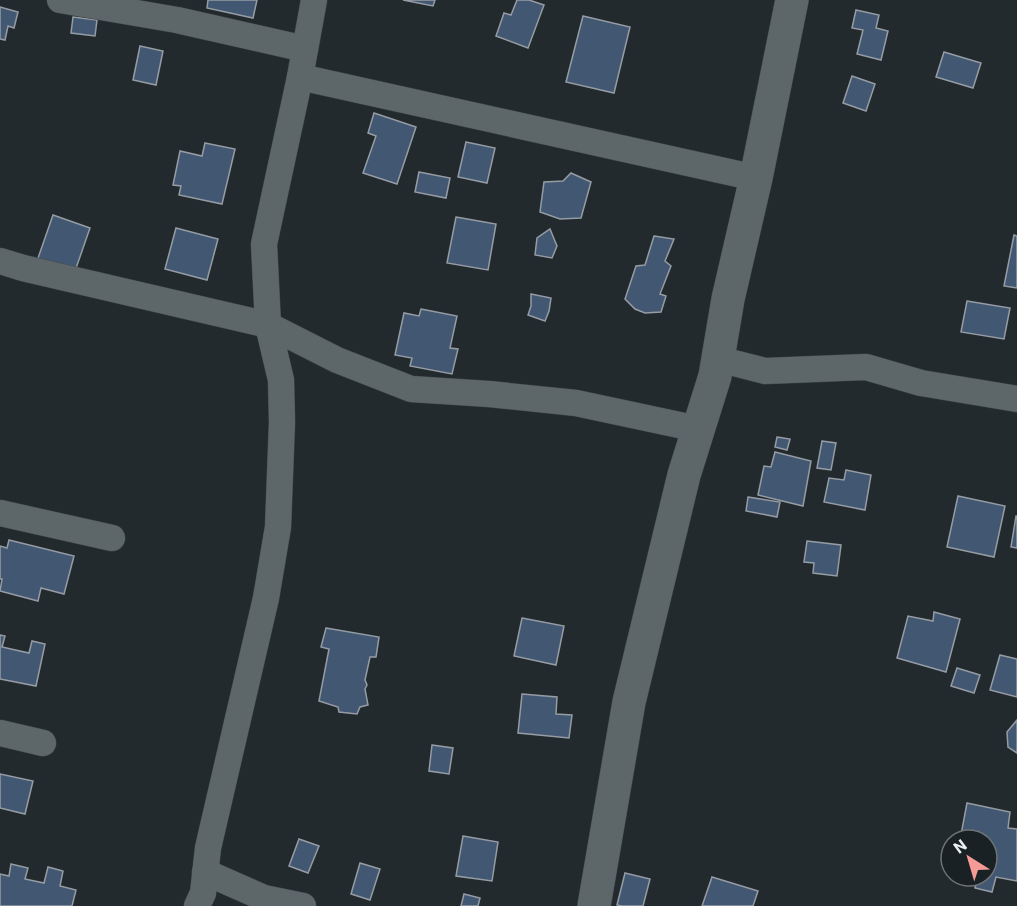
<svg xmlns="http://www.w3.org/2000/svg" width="1017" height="906" viewBox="0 0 1017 906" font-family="Roboto,sans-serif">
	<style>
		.building { fill: #425771; stroke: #969ca4; stroke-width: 1.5 }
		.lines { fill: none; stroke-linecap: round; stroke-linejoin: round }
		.street-casing { stroke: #41484b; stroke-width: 27 }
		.secondary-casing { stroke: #41484b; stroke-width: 34 }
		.street { stroke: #5d676a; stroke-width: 26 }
		.secondary { stroke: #5d676a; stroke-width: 33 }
	</style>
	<rect width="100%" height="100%" fill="#222a2e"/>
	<g class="building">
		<path d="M 208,0 L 257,0 L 253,18 L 207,8 Z"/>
		<path d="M 403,0 L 435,0 L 433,6 Z"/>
		<path d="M 517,0 L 529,0 L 544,5 L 528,48 L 496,36 L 504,13 L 511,15 Z"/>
		<path d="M 0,7 L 18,12 L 14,28 L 8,26 L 5,40 L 0,39 Z"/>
		<path d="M 856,10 L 879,15 L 876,28 L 888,31 L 881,60 L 857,54 L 863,30 L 852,28 Z"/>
		<path d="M 583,16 L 630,27 L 614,93 L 566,82 Z"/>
		<path d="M 73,17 L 97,20 L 95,36 L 71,33 Z"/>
		<path d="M 140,46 L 163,51 L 156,85 L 133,80 Z"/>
		<path d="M 944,52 L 981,63 L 973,88 L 936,77 Z"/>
		<path d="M 852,76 L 875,84 L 866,111 L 843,103 Z"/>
		<path d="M 374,113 L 416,127 L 397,184 L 363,173 L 376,136 L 368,133 Z"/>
		<path d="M 466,142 L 495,148 L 487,183 L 458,177 Z"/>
		<path d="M 205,143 L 235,149 L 222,204 L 179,195 L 181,186 L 173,185 L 180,151 L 202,156 Z"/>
		<path d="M 419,172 L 450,178 L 446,198 L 415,192 Z"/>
		<path d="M 571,173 L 591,182 L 581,218 L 560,219 L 540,212 L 544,182 L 563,181 Z"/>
		<path d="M 53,215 L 90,228 L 74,274 L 37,261 Z"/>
		<path d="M 456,217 L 496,224 L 488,270 L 447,263 Z"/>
		<path d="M 176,228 L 218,239 L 207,280 L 165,269 Z"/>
		<path d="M 550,229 L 557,246 L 552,258 L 535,255 L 537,238 Z"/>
		<path d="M 1014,235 L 1017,236 L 1017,288 L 1004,286 Z"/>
		<path d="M 654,236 L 674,239 L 665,261 L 671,266 L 660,294 L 666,296 L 661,312 L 645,313 L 635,309 L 625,299 L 636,266 L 645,265 Z"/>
		<path d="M 531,294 L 551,298 L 549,311 L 545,321 L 528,315 L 531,306 Z"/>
		<path d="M 967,301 L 1010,308 L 1004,339 L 961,332 Z"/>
		<path d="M 421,309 L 457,316 L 450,348 L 458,349 L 452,374 L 410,366 L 412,358 L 395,355 L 404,313 L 419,316 Z"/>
		<path d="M 777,437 L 790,439 L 787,450 L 775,447 Z"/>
		<path d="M 822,441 L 836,443 L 831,470 L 817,468 Z"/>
		<path d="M 775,452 L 811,461 L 803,506 L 758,495 L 764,466 L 771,467 Z"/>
		<path d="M 846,470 L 871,475 L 865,510 L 824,502 L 829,478 L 844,480 Z"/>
		<path d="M 958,496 L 1005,506 L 994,557 L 947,547 Z"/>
		<path d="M 748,497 L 780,502 L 777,517 L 746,511 Z"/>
		<path d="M 1016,516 L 1017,516 L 1017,548 L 1011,547 Z"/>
		<path d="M 9,540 L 74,556 L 64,594 L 41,588 L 38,601 L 0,591 L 2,579 L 0,579 L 0,546 L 7,548 Z"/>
		<path d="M 807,541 L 841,545 L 837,576 L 813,573 L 814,563 L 804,562 Z"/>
		<path d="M 934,612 L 960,619 L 946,672 L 897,658 L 908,616 L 933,621 Z"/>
		<path d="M 522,618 L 564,626 L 556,665 L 514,656 Z"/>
		<path d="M 326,628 L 379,637 L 376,657 L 370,657 L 365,680 L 367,685 L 365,689 L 368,705 L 360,707 L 357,714 L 339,712 L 338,707 L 319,701 L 329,649 L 321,647 Z"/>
		<path d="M 0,635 L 5,636 L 2,647 L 29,653 L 32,641 L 45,644 L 36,686 L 0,679 Z"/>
		<path d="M 1000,655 L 1017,659 L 1017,697 L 990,690 Z"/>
		<path d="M 957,668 L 980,675 L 974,693 L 951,686 Z"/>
		<path d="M 522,694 L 557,697 L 556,714 L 572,715 L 569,738 L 518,733 Z"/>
		<path d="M 1017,720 L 1017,753 L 1008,747 L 1007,732 Z"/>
		<path d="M 432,745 L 453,748 L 449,774 L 429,771 Z"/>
		<path d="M 0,774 L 33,781 L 25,814 L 0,808 Z"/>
		<path d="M 967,803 L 1010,812 L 1008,828 L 1017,829 L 1017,881 L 996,877 L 992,892 L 975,888 L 977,879 L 964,876 L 987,876 L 987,840 L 960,840 Z"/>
		<path d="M 463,836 L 498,842 L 492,881 L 456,876 Z"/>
		<path d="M 299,839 L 319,846 L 308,873 L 289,866 Z"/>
		<path d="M 360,863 L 380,869 L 370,900 L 351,894 Z"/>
		<path d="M 11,864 L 28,868 L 25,879 L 44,883 L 48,867 L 63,871 L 60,886 L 76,890 L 72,906 L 0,906 L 0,874 L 9,876 Z"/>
		<path d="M 625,873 L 650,879 L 643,906 L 622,906 L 617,905 Z"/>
		<path d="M 712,877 L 758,891 L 753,906 L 702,906 Z"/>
		<path d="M 464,894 L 480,898 L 478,906 L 461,906 Z"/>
	</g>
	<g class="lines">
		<g class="street-casing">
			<g id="street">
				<path d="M 60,0 L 177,20 L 305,49"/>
				<path d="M 300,77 L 756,178"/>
				<path d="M 0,261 L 23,268 L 268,325 L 337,360 L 411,389 L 489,394 L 576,403 L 698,429"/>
				<path d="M 718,359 L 765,371 L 866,367 L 921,383 L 1017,399"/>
				<path d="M 0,513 L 112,538"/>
				<path d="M 0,733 L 43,743"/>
				<path d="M 205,872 L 264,898 L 303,906"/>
				<path d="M 197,906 L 203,893 L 208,848 L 266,598 L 278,527 L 282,422 L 281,380 L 268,325 L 264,244 L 300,77 L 314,0"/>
			</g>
		</g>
		<g class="secondary-casing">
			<path id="secondary" d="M 594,906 L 629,702 L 684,475 L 715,376 L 728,299 L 756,178 L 792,0"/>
		</g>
		<use href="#street" class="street"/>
		<use href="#secondary" class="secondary"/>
	</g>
	<g transform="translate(969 858) rotate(323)"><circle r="28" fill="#192124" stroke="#6d7476" stroke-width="1.5"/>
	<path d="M0-4.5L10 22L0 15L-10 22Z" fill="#f59b97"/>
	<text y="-9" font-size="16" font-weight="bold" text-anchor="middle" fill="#ebf0f2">N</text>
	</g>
</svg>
